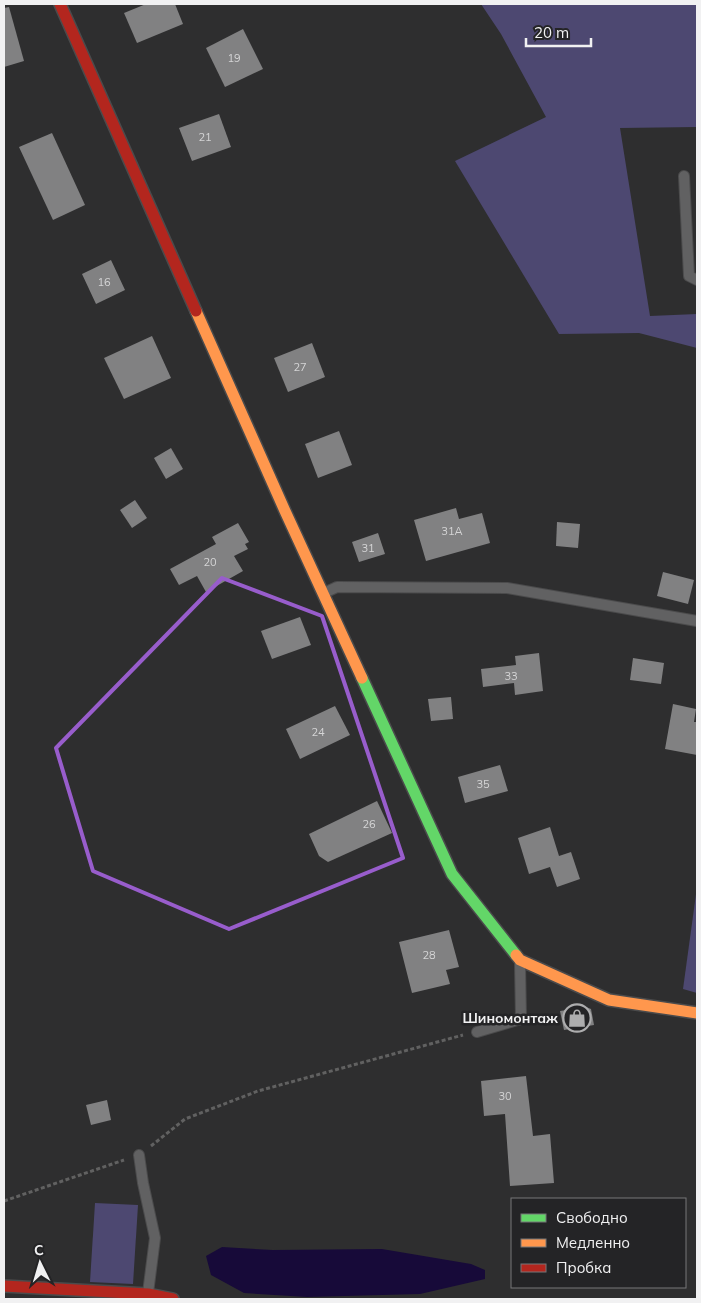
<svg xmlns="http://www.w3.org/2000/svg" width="701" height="1303" viewBox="0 0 701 1303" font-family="Mulish,sans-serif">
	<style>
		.green { fill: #4d4871 }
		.water { fill: #170a39 }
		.building { fill: #818182 }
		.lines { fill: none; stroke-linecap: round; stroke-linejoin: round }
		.lane-casing { stroke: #4b4b4c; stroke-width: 12 }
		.fast-casing { stroke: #4b4b4c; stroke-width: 14 }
		.slow-casing { stroke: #4b4b4c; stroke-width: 14 }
		.jam-casing { stroke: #4b4b4c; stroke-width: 14 }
		.path { stroke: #616161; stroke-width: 3; stroke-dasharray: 4 2.5; stroke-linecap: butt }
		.lane { stroke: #616162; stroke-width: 10 }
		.fast { stroke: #63d668; stroke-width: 11 }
		.slow { stroke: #ff974d; stroke-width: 11 }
		.jam { stroke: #b3261e; stroke-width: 11 }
		.marked { fill: none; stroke: #985dcc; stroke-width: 4; stroke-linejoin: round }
		.labels { text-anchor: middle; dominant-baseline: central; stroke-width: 5; stroke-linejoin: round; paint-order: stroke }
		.number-label { font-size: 11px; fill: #d5d5d6 }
		.poi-label { font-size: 14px; font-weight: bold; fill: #f1f1f2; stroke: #242426; text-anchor: end }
	</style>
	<rect width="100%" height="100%" fill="#2e2e2f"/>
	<g class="green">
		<path d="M 481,4 L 697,4 L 697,127 L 620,128 L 650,316 L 697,314 L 697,348 L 639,333 L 559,334 L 455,161 L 546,117 L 501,34 Z"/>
		<path d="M 697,887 L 697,993 L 683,989 Z"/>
		<path d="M 95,1203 L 138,1205 L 133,1284 L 90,1282 Z"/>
	</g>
	<path class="water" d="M 222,1247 L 273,1250 L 382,1249 L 471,1264 L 485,1270 L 485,1279 L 420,1294 L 307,1297 L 244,1293 L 211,1275 L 206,1256 Z"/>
	<g class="building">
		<path d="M 146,4 L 175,4 L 183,24 L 137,43 L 124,13 Z"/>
		<path d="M 9,7 L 24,61 L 4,67 L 4,8 Z"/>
		<path d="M 243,29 L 263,69 L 225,87 L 206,48 Z"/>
		<path d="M 219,114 L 231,147 L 192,161 L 179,128 Z"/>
		<path d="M 52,133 L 85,205 L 53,220 L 19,147 Z"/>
		<path d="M 111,260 L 125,290 L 96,304 L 82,274 Z"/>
		<path d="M 152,336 L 171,378 L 124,399 L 104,358 Z"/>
		<path d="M 312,343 L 325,377 L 288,392 L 274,358 Z"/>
		<path d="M 339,431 L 352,465 L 318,478 L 305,444 Z"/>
		<path d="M 171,448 L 183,469 L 166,479 L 154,458 Z"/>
		<path d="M 135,500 L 147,518 L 132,528 L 120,510 Z"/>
		<path d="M 456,508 L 459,519 L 482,513 L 490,543 L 426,561 L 414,520 Z"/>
		<path d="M 557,522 L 580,524 L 578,548 L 556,546 Z"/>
		<path d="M 238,523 L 249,542 L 245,544 L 248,549 L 234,556 L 243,571 L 206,592 L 197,576 L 179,585 L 170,569 L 216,544 L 212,537 Z"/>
		<path d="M 378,533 L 385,554 L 359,562 L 352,542 Z"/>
		<path d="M 663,572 L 694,580 L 688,604 L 657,596 Z"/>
		<path d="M 300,617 L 311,645 L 272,659 L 261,631 Z"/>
		<path d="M 539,653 L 543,691 L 515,695 L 514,683 L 483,687 L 481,669 L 516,665 L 515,656 Z"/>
		<path d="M 633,658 L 664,663 L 661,684 L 630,680 Z"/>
		<path d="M 451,697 L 453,719 L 431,721 L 428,699 Z"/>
		<path d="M 673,704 L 696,709 L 694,722 L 697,722 L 697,755 L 665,749 Z"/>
		<path d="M 335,706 L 350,735 L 300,759 L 286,729 Z"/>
		<path d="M 500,765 L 508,791 L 465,803 L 458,777 Z"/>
		<path d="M 377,801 L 392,833 L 328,862 L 319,856 L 309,834 Z"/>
		<path d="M 550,827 L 559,856 L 571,852 L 580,879 L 557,887 L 550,867 L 529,874 L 518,838 Z"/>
		<path d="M 449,930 L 459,967 L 446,970 L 450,984 L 412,993 L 399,942 Z"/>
		<path d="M 586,1007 L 591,1009 L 594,1025 L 564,1030 L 560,1011 Z"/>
		<path d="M 526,1076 L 533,1136 L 550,1134 L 554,1183 L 510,1186 L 505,1114 L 484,1116 L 481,1081 Z"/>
		<path d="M 107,1100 L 111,1120 L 91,1125 L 86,1105 Z"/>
	</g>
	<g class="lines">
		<g class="lane-casing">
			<g id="lane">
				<path d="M 684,176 L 689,276 L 697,280"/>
				<path d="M 324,593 L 337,587 L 507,588 L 697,621"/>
				<path d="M 477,1032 L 521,1019 L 520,963"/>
				<path d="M 139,1155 L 143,1183 L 155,1238 L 148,1293"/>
			</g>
		</g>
		<g class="fast-casing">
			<path id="fast" d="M 362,678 L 452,874 L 516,955"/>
		</g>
		<g class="slow-casing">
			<g id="slow">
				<path d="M 196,311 L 285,511 L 362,678"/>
				<path d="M 516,955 L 520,960 L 609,1000 L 697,1013"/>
			</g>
		</g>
		<g class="jam-casing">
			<g id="jam">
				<path d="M 60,4 L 196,311"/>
				<path d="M 4,1286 L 148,1294 L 173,1299"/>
			</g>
		</g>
		<g class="path">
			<path d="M 151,1146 L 185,1119 L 258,1091 L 463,1035"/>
			<path d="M 4,1201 L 124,1160"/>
		</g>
		<use href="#lane" class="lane"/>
		<use href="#fast" class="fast"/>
		<use href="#slow" class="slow"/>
		<use href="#jam" class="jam"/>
	</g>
	<path class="marked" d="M 222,578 L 322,616 L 403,858 L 229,929 L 93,871 L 56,748 Z"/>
	<defs>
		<g id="shop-ring" transform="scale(1.4375)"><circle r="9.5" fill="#242426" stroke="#adadae" stroke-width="1.5"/><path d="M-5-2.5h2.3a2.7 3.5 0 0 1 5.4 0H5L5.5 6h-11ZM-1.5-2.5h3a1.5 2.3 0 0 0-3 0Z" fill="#adadae"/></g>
	</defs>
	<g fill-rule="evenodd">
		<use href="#shop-ring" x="577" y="1018"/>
	</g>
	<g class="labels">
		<g class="number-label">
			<text x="234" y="58">19</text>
			<text x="205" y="137">21</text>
			<text x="104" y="282">16</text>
			<text x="300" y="367">27</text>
			<text x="452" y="531">31А</text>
			<text x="368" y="548">31</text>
			<text x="210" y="562">20</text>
			<text x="511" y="676">33</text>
			<text x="318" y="732">24</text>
			<text x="483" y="784">35</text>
			<text x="369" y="824">26</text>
			<text x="429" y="955">28</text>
			<text x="505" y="1096">30</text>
		</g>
		<g class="poi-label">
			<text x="558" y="1018">Шиномонтаж</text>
		</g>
	</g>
	<rect width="701" height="1303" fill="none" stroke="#f1f1f2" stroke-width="10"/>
	<rect x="511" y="1198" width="175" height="90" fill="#242426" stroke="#767678"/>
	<rect x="521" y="1214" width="25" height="8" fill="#63d668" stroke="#767678"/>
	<text x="556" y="1223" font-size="15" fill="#f1f1f2">Свободно</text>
	<rect x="521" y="1239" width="25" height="8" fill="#ff974d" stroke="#767678"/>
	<text x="556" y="1248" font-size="15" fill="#f1f1f2">Медленно</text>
	<rect x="521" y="1264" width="25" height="8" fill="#b3261e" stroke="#767678"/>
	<text x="556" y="1273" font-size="15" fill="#f1f1f2">Пробка</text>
	<g transform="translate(40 1263) rotate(355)" stroke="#242426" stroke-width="4" paint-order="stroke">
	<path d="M0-4L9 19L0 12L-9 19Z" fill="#f1f1f2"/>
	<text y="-8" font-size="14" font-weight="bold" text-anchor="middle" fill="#f1f1f2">С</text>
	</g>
	<path d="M526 38v8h65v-8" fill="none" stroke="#f1f1f2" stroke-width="2.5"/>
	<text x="534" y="38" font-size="15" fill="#f1f1f2" stroke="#242426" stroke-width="4" paint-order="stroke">20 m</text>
</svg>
